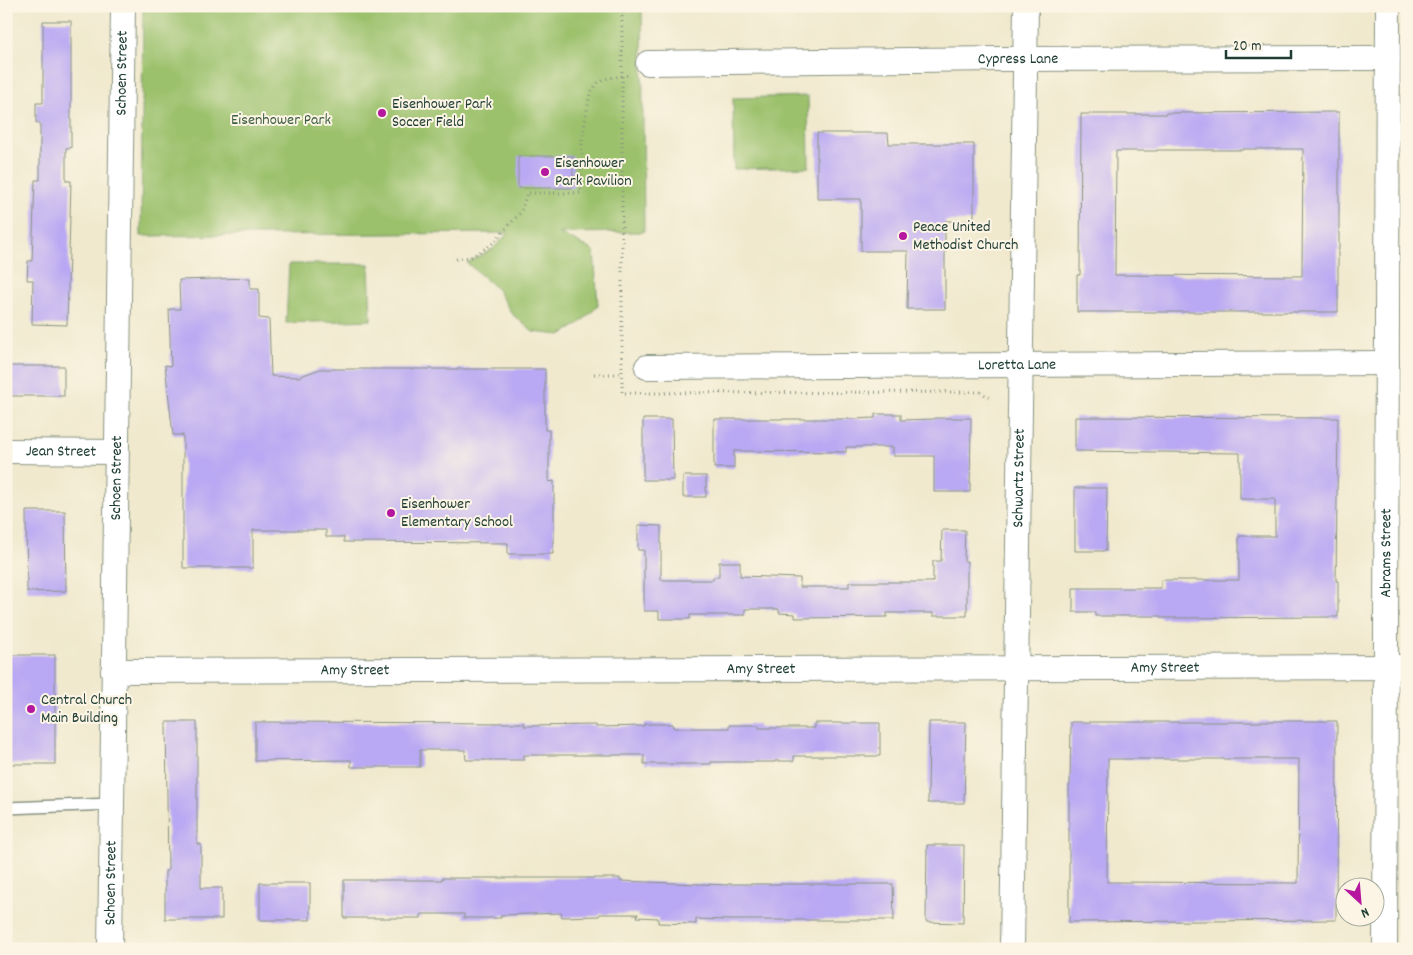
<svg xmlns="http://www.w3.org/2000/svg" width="1413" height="955" viewBox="0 0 1413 955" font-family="Dekko,sans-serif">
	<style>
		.green { fill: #9bc16c; stroke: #5d7f50 }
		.building { fill: #b9a8f3; fill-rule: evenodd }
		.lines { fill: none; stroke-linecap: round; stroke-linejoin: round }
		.service-casing { stroke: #889381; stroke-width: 14 }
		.minor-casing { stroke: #889381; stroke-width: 26 }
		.path { stroke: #889381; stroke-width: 3; stroke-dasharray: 1 4; stroke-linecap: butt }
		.service { stroke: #fff; stroke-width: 11 }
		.minor { stroke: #fff; stroke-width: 24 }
		.poi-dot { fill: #b5179e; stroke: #fcf5e5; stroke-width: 2 }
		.labels { text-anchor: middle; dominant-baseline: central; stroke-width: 4; stroke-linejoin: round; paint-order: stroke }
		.street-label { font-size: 16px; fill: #1f3d34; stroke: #fcf5e5 }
		.poi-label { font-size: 16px; fill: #1f3d34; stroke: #fcf5e5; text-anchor: start }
		.park-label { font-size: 16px; fill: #3e5e42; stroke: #fcf5e5 }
	</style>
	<rect width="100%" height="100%" fill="#fcf5e5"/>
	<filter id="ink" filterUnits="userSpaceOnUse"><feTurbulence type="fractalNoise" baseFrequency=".02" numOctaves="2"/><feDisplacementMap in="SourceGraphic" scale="10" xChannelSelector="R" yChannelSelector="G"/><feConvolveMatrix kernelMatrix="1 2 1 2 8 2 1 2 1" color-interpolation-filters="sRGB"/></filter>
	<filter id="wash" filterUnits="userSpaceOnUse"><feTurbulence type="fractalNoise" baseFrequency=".0096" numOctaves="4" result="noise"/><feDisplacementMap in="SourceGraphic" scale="20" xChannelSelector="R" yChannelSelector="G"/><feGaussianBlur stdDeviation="1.12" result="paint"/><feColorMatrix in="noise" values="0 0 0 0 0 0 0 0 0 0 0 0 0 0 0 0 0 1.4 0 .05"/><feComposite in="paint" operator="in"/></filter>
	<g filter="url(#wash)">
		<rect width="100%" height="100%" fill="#f0e9ce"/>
		<g class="green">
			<path d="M 143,6 L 642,6 L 644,232 L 559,233 L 594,251 L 598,306 L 579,324 L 561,335 L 533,332 L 512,314 L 496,288 L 467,263 L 493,249 L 508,233 L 141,236 Z"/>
			<path d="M 808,96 L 809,167 L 734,169 L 733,98 Z"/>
			<path d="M 289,264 L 369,264 L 371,320 L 286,323 Z"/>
		</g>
		<g id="blocks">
			<g class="building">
				<path d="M 43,21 L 71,21 L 71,148 L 66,148 L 66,181 L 71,181 L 67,325 L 32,324 L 33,280 L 27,280 L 28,261 L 32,261 L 35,180 L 40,180 L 40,123 L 36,123 L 36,103 L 43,103 Z"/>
				<path d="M 1339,112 L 1339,250 L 1338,250 L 1338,312 L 1077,312 L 1077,275 L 1080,275 L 1081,114 L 1166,114 L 1166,113 ZM 1243,149 L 1303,149 L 1302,276 L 1115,275 L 1116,151 L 1157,151 L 1157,150 L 1243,150 Z"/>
				<path d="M 817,133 L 888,133 L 889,144 L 974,144 L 974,221 L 945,221 L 945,309 L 907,309 L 908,251 L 861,251 L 861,199 L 817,199 Z"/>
				<rect x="518" y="156" width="55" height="32"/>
				<path d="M 250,278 L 250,289 L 259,289 L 259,318 L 269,319 L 271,376 L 298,377 L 320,369 L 545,369 L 545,430 L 549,430 L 549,482 L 554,481 L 554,543 L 553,543 L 553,554 L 508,554 L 508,543 L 344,542 L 344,537 L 326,537 L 326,530 L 253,530 L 253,568 L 183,568 L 183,435 L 173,435 L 165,365 L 171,366 L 169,309 L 180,309 L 179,280 Z"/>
				<rect x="6" y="366" width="58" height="30"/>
				<path d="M 875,414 L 901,414 L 901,420 L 934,419 L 934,418 L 971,418 L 970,492 L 934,492 L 934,456 L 893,456 L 893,447 L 846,447 L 846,452 L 734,451 L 734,468 L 714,468 L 714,419 L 853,419 L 875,418 Z"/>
				<path d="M 1075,417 L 1338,418 L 1336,581 L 1338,581 L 1338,617 L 1161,618 L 1161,616 L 1095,616 L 1095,612 L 1073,612 L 1073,588 L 1161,588 L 1161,580 L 1239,580 L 1239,536 L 1275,536 L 1275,499 L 1240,499 L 1240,453 L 1075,451 Z"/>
				<path d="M 643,419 L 672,419 L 673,480 L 643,480 Z"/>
				<rect x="683" y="476" width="23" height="21"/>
				<path d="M 1075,488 L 1107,488 L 1106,551 L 1075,551 Z"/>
				<path d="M 26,511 L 65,511 L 66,591 L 27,592 Z"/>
				<path d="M 638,525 L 661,526 L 661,580 L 713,580 L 713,577 L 719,577 L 719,562 L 740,562 L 740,576 L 800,578 L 800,587 L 849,587 L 849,582 L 933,582 L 933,561 L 941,561 L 942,530 L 965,530 L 964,561 L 967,561 L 967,616 L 933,616 L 933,613 L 887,613 L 887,617 L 795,618 L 795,614 L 779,613 L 779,609 L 745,609 L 745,615 L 690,615 L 690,619 L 659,619 L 659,611 L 644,611 L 644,550 L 638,550 Z"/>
				<rect x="6" y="655" width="49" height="109"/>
				<path d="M 1261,721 L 1337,721 L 1336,920 L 1069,922 L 1069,785 L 1070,785 L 1071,722 L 1261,722 ZM 1108,759 L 1299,759 L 1298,883 L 1107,882 Z"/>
				<path d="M 166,722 L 197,722 L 197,844 L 201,844 L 201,888 L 222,888 L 222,919 L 165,919 L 165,871 L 168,871 Z"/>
				<path d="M 255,722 L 524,723 L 524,726 L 596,725 L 596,727 L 644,726 L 644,724 L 673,724 L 674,728 L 729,728 L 729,725 L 759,725 L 759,728 L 814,728 L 814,723 L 880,723 L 880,756 L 794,756 L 794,761 L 775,761 L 775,762 L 711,762 L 711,764 L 644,764 L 644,755 L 524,755 L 524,760 L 466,760 L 465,750 L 420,750 L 420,767 L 351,767 L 351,760 L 255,761 Z"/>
				<path d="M 929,722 L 966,722 L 964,803 L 928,803 Z"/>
				<path d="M 927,845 L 964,845 L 963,923 L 926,922 Z"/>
				<path d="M 442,878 L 620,878 L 620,881 L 728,885 L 728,884 L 893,884 L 894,920 L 730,920 L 696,919 L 696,924 L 658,923 L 658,918 L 637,917 L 638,914 L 600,914 L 599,916 L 562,917 L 561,913 L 501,915 L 501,918 L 464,918 L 464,914 L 421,914 L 421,918 L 344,918 L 344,880 L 442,880 Z"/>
				<rect x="260" y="883" width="50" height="37"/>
			</g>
		</g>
	</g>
	<g filter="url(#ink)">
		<use href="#blocks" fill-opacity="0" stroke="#889381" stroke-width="1"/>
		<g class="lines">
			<g class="service-casing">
				<path id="service" d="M 6,808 L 112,804"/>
			</g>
			<g class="minor-casing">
				<g id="minor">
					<path id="s1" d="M 648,63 L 1000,59 L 1388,58"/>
					<path id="s2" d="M 647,367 L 1387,363"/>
					<path id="s3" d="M 6,451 L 116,452"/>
					<path id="s4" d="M 113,671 L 1407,667"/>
					<path id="s5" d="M 110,949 L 123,6"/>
					<path id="s6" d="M 1012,949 L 1026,6"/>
					<path id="s7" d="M 1385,949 L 1388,6"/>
				</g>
			</g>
			<g class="path">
				<path d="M 622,6 L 622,393 L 980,392 L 990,398"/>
				<path d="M 456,259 L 471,257 L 491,245 L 521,212 L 527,193 L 581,193 L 582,139 L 590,93 L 598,83 L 608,78 L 630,75"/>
				<path d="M 594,374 L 622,374"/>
			</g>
			<use href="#service" class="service"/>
			<use href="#minor" class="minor"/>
		</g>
	</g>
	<g class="poi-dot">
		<circle cx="382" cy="113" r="5"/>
		<circle cx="545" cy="172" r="5"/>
		<circle cx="903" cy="236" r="5"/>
		<circle cx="391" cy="513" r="5"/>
		<circle cx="31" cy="709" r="5"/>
	</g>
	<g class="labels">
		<g class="street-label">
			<text stroke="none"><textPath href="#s1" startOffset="370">Cypress Lane</textPath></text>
			<text stroke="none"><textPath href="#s5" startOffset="876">Schoen Street</textPath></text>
			<text stroke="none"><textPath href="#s2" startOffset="370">Loretta Lane</textPath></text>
			<text stroke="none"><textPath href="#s3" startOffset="55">Jean Street</textPath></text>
			<text stroke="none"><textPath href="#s5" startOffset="471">Schoen Street</textPath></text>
			<text stroke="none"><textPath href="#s6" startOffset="471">Schwartz Street</textPath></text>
			<text stroke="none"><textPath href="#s7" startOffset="396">Abrams Street</textPath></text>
			<text stroke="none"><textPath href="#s4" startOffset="1052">Amy Street</textPath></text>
			<text stroke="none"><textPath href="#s4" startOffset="648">Amy Street</textPath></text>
			<text stroke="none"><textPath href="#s4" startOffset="242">Amy Street</textPath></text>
			<text stroke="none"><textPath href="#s5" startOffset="66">Schoen Street</textPath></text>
		</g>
		<g class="poi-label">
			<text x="392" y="104">Eisenhower Park<tspan x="392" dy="18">Soccer Field</tspan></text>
			<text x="555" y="163">Eisenhower<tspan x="555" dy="18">Park Pavilion</tspan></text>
			<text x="913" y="227">Peace United<tspan x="913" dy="18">Methodist Church</tspan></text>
			<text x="401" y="504">Eisenhower<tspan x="401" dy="18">Elementary School</tspan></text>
			<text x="41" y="700">Central Church<tspan x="41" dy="18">Main Building</tspan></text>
		</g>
		<g class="park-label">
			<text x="281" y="120">Eisenhower Park</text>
		</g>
	</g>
	<rect width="1413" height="955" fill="none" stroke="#fcf5e5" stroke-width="25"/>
	<g transform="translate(1360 902) rotate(154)"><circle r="24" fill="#fcf5e5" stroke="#a4ab9e"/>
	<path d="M0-4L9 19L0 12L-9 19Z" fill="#b5179e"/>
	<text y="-8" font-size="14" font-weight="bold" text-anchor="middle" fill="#1f3d34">N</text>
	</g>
	<path d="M1226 50v8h65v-8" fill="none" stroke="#1f3d34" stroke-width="2.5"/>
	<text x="1233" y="50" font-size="15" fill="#1f3d34" stroke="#fcf5e5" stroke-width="4" paint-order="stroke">20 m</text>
</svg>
